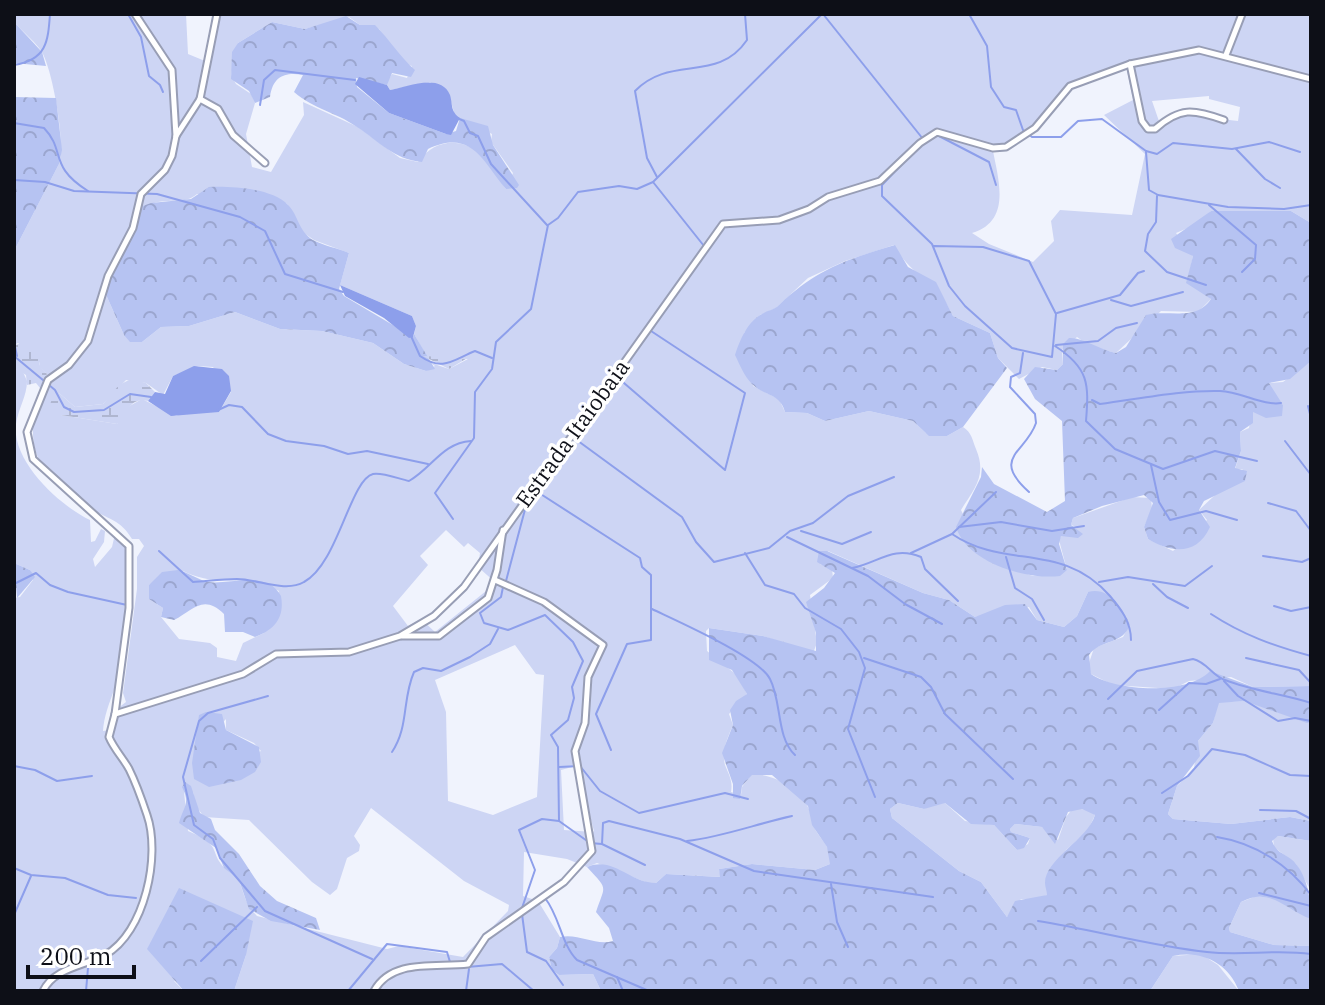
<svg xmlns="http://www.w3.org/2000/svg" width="1325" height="1005" viewBox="0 0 1325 1005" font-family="'IBM Plex Serif',serif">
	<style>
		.green { fill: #cdd5f4; fill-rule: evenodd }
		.forest { fill: url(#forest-crowns); fill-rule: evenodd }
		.wetland { fill: url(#wetland-marsh) }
		.water { fill: #8d9feb }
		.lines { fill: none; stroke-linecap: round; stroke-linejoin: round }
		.stream { stroke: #8d9feb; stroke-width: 2 }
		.minor-casing { stroke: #989eb5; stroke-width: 9 }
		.minor { stroke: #fff; stroke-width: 5 }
		.labels { text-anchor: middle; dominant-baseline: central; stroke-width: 7; stroke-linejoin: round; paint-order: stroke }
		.street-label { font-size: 22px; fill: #0d0f17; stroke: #fff }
	</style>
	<defs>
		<pattern id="forest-crowns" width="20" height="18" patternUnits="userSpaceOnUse" patternTransform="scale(2)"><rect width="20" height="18" fill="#b6c3f2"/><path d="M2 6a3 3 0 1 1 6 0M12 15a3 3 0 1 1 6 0" fill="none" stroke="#9ba6cf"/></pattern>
		<pattern id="wetland-marsh" width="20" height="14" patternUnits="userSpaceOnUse" patternTransform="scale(2)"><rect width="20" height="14" fill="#cdd5f4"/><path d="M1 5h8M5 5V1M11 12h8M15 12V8" fill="none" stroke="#afb6d0"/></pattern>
	</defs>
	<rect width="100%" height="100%" fill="#f0f3fd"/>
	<g class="green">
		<path d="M 14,14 L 186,14 L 188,54 L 205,61 L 213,14 L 1311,14 L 1311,223 L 1291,211 L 1211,211 L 1195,225 L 1176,233 L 1193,256 L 1189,275 L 1211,299 L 1198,312 L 1161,311 L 1116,353 L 1091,347 L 1077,337 L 1062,350 L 1063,364 L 1057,370 L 1042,367 L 1019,379 L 998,358 L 990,333 L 953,316 C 938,281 912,278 894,245 L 845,261 L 808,278 L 776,308 L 760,315 L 744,333 L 753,386 L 779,399 L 785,412 L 807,413 L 825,421 L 869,411 L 913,421 L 926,433 L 947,436 L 963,427 C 972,433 972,439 976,449 C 987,475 975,488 961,510 L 985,559 L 1033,576 L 1067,570 L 1059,540 L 1061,536 L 1072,536 L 1077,527 L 1071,525 L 1073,518 L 1132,497 L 1151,498 L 1152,509 L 1144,527 L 1148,539 L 1173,551 L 1207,520 L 1199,510 L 1243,469 L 1235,469 L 1241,451 L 1240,432 L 1249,428 L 1252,411 L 1283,405 L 1271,390 L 1269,383 L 1283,382 L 1311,361 L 1311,686 L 1253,687 L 1231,677 L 1189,681 L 1173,689 L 1113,685 L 1091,674 L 1088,666 L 1094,648 L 1123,637 L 1130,624 L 1113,598 L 1088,592 L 1077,616 L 1064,627 L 1037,620 L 1029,607 L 975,617 L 949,600 L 923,593 L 828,551 L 820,564 L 832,569 L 833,578 L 810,595 L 817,643 L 813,653 L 763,636 L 709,628 L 706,631 L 707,651 L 738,676 L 747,694 L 729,714 L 733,725 C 728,737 721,751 725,765 C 729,775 733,781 731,792 L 741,795 L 742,787 L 752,774 C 773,774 798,787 808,807 C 812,815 812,824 816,831 C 823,842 833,850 830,864 L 815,870 L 752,864 L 719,869 L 721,877 L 666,874 L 656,883 L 648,883 L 597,863 L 587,867 L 567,859 L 524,852 L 523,896 L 538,901 L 560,937 L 557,948 L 549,957 L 552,970 L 559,975 L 593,974 L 601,991 L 234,991 L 246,955 L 174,981 L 184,991 L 14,991 L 14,598 L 20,597 L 33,580 L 30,570 L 14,563 L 14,368 L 23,372 L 27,381 C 27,396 18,409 16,424 C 11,461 60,506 90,520 L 91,542 L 95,541 L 101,529 L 105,531 L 104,542 L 93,559 L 95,567 L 112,547 L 115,534 L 122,536 C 138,555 122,664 114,690 C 109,704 104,716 103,731 L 109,730 L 113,712 L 126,702 L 123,693 L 137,589 L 137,557 L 144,546 L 139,539 L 132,539 C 121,520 108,519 89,508 C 27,470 22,436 47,374 L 39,366 L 40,361 L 18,343 L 14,345 L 14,251 L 59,164 C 66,145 53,74 43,54 C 38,44 22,31 14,22 ZM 349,17 L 360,25 L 379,29 L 405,64 L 412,66 L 407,78 L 392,74 L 386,83 L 390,90 L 430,82 L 450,98 L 455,116 L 492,134 L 491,142 L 513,173 L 506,189 C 501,183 500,178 496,172 C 477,140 441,131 418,162 L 400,158 L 358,127 L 303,102 L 304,115 L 271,172 L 252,167 L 246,134 L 255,103 L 251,94 L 236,84 L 231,75 L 238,43 L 272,22 L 305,29 ZM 1126,66 L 1133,100 L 1104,115 L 1145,154 L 1132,215 L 1060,210 L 1051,221 L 1054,241 L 1033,262 L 989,244 L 972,233 C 1011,221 999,182 993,151 L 1033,133 L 1066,88 ZM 1209,96 L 1209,99 L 1240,107 L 1238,121 C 1209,119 1186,101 1160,124 L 1152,101 ZM 197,194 L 266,195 L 280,200 L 287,204 L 301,231 L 314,240 L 349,253 L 340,285 L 412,316 L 416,326 L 414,334 L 427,357 L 468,359 L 449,369 L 431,363 L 435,366 L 426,371 L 404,364 L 373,343 L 322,331 L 280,329 L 235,312 L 189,326 L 161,327 L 142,342 L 124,335 L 103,288 C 113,267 131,209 154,203 C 169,198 185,205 197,194 ZM 198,366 L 213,367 L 231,392 L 219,412 L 185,412 L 176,416 L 142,399 L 126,408 L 117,424 L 61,415 L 59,393 L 75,407 L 103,404 L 126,380 L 146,383 L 163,395 L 173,376 ZM 446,530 L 464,547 L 468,543 L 480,553 L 478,567 L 496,583 L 435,632 L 421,619 L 408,626 L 393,606 L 428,565 L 420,556 ZM 183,571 C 219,589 242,572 279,591 L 264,633 L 243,643 L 236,661 L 217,657 L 217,648 L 210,643 L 179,639 L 161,617 L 163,608 L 149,599 L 149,585 ZM 515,645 L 536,674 L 544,675 L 537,797 L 493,815 L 448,801 L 446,712 L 435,680 ZM 226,719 L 226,730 L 254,743 L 261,751 L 194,779 L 194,754 ZM 576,766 L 594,831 L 593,832 L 564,830 L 561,770 ZM 184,792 L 193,792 L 196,806 L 204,817 L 249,820 L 312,882 L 330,895 L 337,889 L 347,858 L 359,851 L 360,845 L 354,836 L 371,808 L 464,881 L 509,905 L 508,911 L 463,957 L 399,946 L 387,949 L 257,916 C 246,904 245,898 240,883 C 237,877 232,875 227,870 C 207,852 225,846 188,831 Z"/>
		<path d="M 1244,701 L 1311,722 L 1311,821 L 1290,817 L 1231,824 L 1173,819 L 1168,814 L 1177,786 L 1194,768 L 1198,741 L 1213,723 L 1218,702 Z"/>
		<path d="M 898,803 L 924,809 L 934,803 L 945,803 L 965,821 L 994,825 L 1017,850 L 1028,844 L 1030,838 L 1011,832 L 1010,829 L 1015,824 L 1042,827 L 1058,840 L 1066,817 L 1073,808 L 1089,810 L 1095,815 L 1088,830 L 1066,850 L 1047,895 L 1035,900 L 1021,899 L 1007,917 L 981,882 L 959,871 L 892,818 L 890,809 Z"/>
		<path d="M 1278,836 L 1311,841 L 1311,891 L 1296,864 L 1274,847 L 1273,838 Z"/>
		<path d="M 1254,897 L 1275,897 L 1311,919 L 1311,946 L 1274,945 L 1230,932 L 1229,928 L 1241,902 Z"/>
		<path d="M 1201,954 L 1218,965 L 1239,991 L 1150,991 L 1173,956 Z"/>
	</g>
	<g class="forest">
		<path d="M 346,16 L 360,25 L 375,25 C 390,40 400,57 415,70 L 411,77 L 392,73 L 387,85 L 356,78 L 357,87 L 389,113 L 446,134 L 456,131 L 460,118 L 488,126 L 493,145 L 519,185 L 517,188 L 506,189 C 483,163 473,128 428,149 L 422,162 C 393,159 380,142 357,127 C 334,111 315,110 294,92 L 303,75 C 285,72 273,76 270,97 L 255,103 L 249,91 L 231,79 L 232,52 L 238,43 L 272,22 L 305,29 Z"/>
		<path d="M 14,22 L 42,52 L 46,66 L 14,63 Z"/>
		<path d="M 14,97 L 56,98 L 62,150 L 59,164 L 14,251 Z"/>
		<path d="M 209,187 C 231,186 272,188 288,205 C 299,216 298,231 313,240 C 324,246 338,248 349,253 L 339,289 L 344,296 L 413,337 L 414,334 L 435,369 L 426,371 L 404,364 L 373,343 L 322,331 L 280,329 L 235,312 L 189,326 L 161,327 L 142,342 L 130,342 L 124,335 L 103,288 L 140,207 L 151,203 L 191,199 Z"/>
		<path d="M 1211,211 L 1291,211 L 1311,223 L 1311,361 L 1290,379 L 1269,383 L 1283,405 L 1282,416 L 1266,418 L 1253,412 L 1253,423 L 1240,432 L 1241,451 L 1235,468 L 1247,471 L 1245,481 L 1204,501 L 1199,510 L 1210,527 C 1197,556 1171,553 1148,539 L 1144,527 L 1153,503 L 1144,495 L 1102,506 L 1073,518 L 1071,525 L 1083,534 L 1078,538 L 1061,536 L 1059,544 L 1067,570 L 1060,576 C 1027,580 967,563 956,527 L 981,477 L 982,467 L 994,484 L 1047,512 L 1065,501 L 1062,421 L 1035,399 L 1024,379 L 1035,367 L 1057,370 L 1063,364 L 1063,344 L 1069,338 C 1083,337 1100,350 1116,353 L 1126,347 L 1146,315 C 1168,309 1196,322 1211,299 L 1186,283 L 1193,256 L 1175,248 L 1171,239 Z"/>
		<path d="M 895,245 L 908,267 L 936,282 L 953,316 L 990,333 L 998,358 L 1007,368 L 963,427 L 947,436 L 929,436 L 913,421 L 869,411 L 825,421 L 807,413 L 785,412 C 780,393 764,396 752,384 C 744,376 740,365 735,355 C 740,340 747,322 762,314 C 768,310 774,310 779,305 C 817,269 845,260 895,245 Z"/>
		<path d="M 819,551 L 827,551 L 923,593 L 949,600 L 975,617 L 1005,605 L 1025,604 L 1037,620 L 1064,627 L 1077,616 L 1088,592 C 1109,586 1122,608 1130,624 C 1124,645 1100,639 1089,655 L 1091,674 C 1117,692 1188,695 1210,671 L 1253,687 L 1311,686 L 1311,722 L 1307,723 L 1244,701 L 1219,703 L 1213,723 L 1198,741 L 1200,756 L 1177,786 L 1168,814 L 1173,819 L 1231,824 L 1290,817 L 1311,821 L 1311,841 L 1278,836 L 1272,841 C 1276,852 1283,853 1291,859 C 1307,872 1311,899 1311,919 C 1286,910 1270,886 1241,902 L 1229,928 L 1230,932 L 1274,945 L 1311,946 L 1311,991 L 1239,991 C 1228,963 1202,950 1173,956 L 1150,991 L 601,991 L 593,974 L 559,975 L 552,970 L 549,957 L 557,948 L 560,937 C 579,933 595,946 613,941 L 609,928 L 596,912 C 605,884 609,891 587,867 C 614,856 629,883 656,883 L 666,874 L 720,877 L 719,869 L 752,864 L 815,870 L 830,864 L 827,847 L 812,825 L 808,806 L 772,775 L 752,775 L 742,786 L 740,799 L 733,798 L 733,784 L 722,753 L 733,725 L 730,710 L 736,701 L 747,694 L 732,670 L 709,660 L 709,628 L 763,636 L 816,651 L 816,633 L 806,602 L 824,588 L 835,573 L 817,562 ZM 898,803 L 924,809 L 945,803 L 971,824 L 994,825 L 1017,850 L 1024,848 L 1030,838 L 1011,832 L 1010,829 L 1015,824 L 1042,827 L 1055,844 L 1068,812 L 1082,809 L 1095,815 C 1088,839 1045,859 1045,883 C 1045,887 1047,891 1047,895 L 1015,901 L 1007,917 L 981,882 L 959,871 L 892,818 L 890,809 Z"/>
		<path d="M 14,563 L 30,570 L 35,577 L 17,598 Z"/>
		<path d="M 178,570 C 188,572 198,580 208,582 C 230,585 267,569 281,596 C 285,618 274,630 255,637 L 243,632 L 225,632 L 224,614 C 203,593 192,611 174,620 L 161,617 L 163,608 L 149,599 L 149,585 L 162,572 Z"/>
		<path d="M 206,712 L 222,714 L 226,730 L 259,747 L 261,762 L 255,772 L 241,780 L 209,787 L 194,779 L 192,763 L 199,715 Z"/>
		<path d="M 185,782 L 191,786 L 200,813 L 211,819 L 215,830 L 239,854 L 260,886 L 277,901 L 316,918 L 320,930 L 271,921 L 249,909 L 239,880 L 224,868 L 216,848 L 179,823 C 183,807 191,804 182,787 Z"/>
		<path d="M 179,888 L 253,921 L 246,955 L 234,991 L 184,991 L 147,949 Z"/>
	</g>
	<g class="wetland">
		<path d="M 29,342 L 44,348 L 39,365 L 47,374 L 40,388 L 36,383 L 27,385 L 26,375 L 14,368 L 14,345 Z"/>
		<path d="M 460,350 L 469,357 L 449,369 L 423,356 L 441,357 Z"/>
		<path d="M 131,379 L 146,383 L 155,392 L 148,401 C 129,396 127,415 117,424 L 61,415 L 50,405 L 53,395 L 59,393 L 75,407 L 103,404 L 119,385 Z"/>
	</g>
	<g class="water">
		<path d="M 359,77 L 387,85 L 390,90 C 406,87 441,72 450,95 C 453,105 450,111 460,118 L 451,135 L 446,134 L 389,113 L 355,84 Z"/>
		<path d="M 340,285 L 412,316 L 416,326 L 413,337 L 409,338 L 384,318 L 345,296 Z"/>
		<path d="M 194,366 L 222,369 L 229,376 L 231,391 L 219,412 L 171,416 L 148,401 L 155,392 L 165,394 L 173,376 Z"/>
	</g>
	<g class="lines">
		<g class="stream">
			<path d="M 128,14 L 141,37 L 149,76 L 160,85 L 163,92"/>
			<path d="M 823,14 L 923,139"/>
			<path d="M 969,14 L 987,46 L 991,87 L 1004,107 L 1016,110 L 1023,130 L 1032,137 L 1061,137 L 1078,121 L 1102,119 L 1146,151 L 1157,154 L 1173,143 L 1232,149 L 1269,142 L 1300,152"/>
			<path d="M 14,65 C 47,60 48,41 50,14"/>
			<path d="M 260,105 L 264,80 L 275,70 L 355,80"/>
			<path d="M 457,118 L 464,121 L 470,133 L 478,136 L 491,164 L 547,225"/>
			<path d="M 1310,121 L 1311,102"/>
			<path d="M 14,123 L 44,128 C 66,151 48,166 88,191"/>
			<path d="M 937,135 L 989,162 L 996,185"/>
			<path d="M 1236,149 L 1265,179 L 1280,188"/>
			<path d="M 1146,152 L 1149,190 L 1158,195 L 1228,207 L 1284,209 L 1311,205"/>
			<path d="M 902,164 L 882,185 L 882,196 L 932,244 L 949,286 L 965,306 L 1012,348 L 1052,357 L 1056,314 L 1029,261 L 983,247 L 934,246"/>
			<path d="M 657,177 L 647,158 L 635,91 C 671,54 717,84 747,40 L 745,14"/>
			<path d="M 14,180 L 45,182 L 74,191 L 157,194 L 240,217 L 265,231 L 285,274 L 343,292"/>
			<path d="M 653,182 L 704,246"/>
			<path d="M 1157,196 L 1156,222 L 1148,234 L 1145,251 L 1167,272 L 1206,285"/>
			<path d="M 1209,205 L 1256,245 L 1255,259 L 1242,272"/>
			<path d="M 1111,300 L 1131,306 L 1183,292"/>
			<path d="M 1057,313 L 1120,295 L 1138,273 L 1144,271"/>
			<path d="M 411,336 L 420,356 C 443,372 453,360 475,351 L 492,358"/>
			<path d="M 14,342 L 17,356"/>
			<path d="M 1056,345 L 1098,341 L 1116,328 L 1137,323"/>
			<path d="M 1055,346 C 1089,368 1089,384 1086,421 L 1115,449 L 1163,469 L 1215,451 L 1257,461"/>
			<path d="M 1023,353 L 1020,373 L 1011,377 L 1010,387 L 1035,414 L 1036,423 C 1026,453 990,457 1029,492"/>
			<path d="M 14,356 L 55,390 L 64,407 L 74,412 L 104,410 L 130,394 L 151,397"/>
			<path d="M 617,377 L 725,470 L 745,393 L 651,331"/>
			<path d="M 1092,400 L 1100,404 C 1139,399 1180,390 1220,391 C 1241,392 1264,406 1281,403"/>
			<path d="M 1308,406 L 1311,418"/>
			<path d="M 216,411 L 229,405 L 242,407 L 268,434 L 286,441 L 324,446 L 348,454 L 367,451 L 428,464"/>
			<path d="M 574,438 L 682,517 L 696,542 L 714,562 L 769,548 L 790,531 L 813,523 L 848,496 L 894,477"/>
			<path d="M 1285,441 L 1311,475"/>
			<path d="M 1151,465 L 1159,502 L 1170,520 L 1206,511 L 1237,520"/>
			<path d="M 536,491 L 640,558 L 642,567 L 651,575 L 651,640 L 627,644 L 596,714 L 611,750"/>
			<path d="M 1268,503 L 1296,511 L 1311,531"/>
			<path d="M 453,519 L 435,493 L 474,438 L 475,392 L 492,369 L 496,342 L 531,309 L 548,225 L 558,218 L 578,192 L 619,186 L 637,189 L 653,182 L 822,14"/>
			<path d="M 959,527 L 1001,522 L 1052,531 L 1084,526"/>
			<path d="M 801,531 L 842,544 L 871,532"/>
			<path d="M 952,534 C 1005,570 1062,541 1110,596 C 1121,609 1131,622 1131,640"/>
			<path d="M 787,537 L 868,576 L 905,604 L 942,624"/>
			<path d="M 159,551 L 193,582 C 208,581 222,579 237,579 C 258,579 285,593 304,582 C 338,564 350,480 373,474 C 382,472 399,479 409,481 C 432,468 442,443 471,441"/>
			<path d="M 745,553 L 765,585 L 794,594 L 805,608 L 841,629 L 859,652 L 865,668 L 848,729 L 875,797"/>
			<path d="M 911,553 L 952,534 L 996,492"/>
			<path d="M 1263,556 L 1302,562 L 1311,558"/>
			<path d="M 1006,557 L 1015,588 L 1032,599 L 1044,620"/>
			<path d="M 852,568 C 878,563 893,545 921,557 L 925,569 L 958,601"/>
			<path d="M 506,581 L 527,502"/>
			<path d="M 1099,582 L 1128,577 L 1185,586 L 1212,566"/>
			<path d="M 14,584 L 36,573 L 50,585 L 68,592 L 127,605"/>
			<path d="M 1153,584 L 1167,597 L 1188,608"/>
			<path d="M 503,587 L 501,597 L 480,613 L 484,623 L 508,630 L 545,615 L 573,642 L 583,661 L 572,687 L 574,698 L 568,720 L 551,735 L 558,747 L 559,821"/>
			<path d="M 1274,606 L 1291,611 L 1311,607"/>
			<path d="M 652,609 C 677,621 759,657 770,679 C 782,702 776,737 795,755"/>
			<path d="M 1211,614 C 1243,635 1274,646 1311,656"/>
			<path d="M 864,658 L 921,677 L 931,687 L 945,714 L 1013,779"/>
			<path d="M 1246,658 L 1299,670 L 1311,683"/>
			<path d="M 1224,681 L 1238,696 L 1278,721 L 1295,718 L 1311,721"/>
			<path d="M 268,696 L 208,713 L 199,721 L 183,777 L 194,825 L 213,839 L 220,858 L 265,911 L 372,959"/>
			<path d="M 1108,699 L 1137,671 L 1193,659 C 1207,662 1212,676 1225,680 C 1253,691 1283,694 1311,703"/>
			<path d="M 1159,710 L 1189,683 L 1206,684 L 1220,679"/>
			<path d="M 392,752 C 409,727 402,699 414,672 L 423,668 L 441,671 L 470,657 L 490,644 L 498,629"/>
			<path d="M 14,766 L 35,770 L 57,781 L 92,776"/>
			<path d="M 559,767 L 580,766 L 600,791 L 639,813 L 725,793 L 748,799"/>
			<path d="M 1162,793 L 1188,776 L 1212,749 L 1245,755 L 1290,775 L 1311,776"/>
			<path d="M 1260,810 L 1296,811 L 1311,819"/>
			<path d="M 1217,837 C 1255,843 1289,865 1311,895"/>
			<path d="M 687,841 C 722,837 756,824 792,816"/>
			<path d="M 602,844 L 603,823 L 609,821 L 680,839 L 754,871 L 933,897"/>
			<path d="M 14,868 L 31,875 L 65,878 L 108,895 L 136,898"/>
			<path d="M 831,884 L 837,922 L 848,947"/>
			<path d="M 1259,893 L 1311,906"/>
			<path d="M 545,898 C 560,917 561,944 577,960 L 649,991"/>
			<path d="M 522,908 L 535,870 L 519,830 L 542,819 L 559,821 L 590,843 L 602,844 L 645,865"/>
			<path d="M 522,914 L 527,952 L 546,961 L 563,985"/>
			<path d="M 14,915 L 31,876"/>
			<path d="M 1038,921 C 1095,930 1151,946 1207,952 C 1243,956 1276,949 1311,954"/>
			<path d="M 201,961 L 257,907"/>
			<path d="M 467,967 L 502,964 L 534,991"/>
			<path d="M 617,977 L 623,991"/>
			<path d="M 86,991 L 88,968"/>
			<path d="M 348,991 L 387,944 L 447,952 L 450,962"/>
			<path d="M 466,991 L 469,969"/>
		</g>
		<g class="minor-casing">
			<g id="minor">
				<path d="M 1226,55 L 1242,14"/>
				<path d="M 1130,64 L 1142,121 L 1148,129 L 1155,129 C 1180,107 1193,109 1224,120"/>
				<path d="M 200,99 L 218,109 L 233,135 L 265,163"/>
				<path d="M 176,136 L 200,99 L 217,14"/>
				<path d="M 402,636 L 439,636 L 488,598 L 497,570 L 503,530"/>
				<path d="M 115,714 L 129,608 L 129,546 L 33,459 L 27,432 L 48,380 L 69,365 L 88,341 L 108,276 L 133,228 L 141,194 L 165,170 L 172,156 L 176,136 L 172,70 L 135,14"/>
				<path d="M 43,991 C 54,968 84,966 105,955 C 145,933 161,855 147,815 C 142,800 136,783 129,769 C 123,758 114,749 109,737 L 115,714 L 243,674 L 276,654 L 349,652 L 400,636 L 434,616 L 464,587 L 723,224 L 779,220 L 809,209 L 828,197 L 880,181 L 920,143 L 937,132 L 993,148 L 1006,147 L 1035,128 L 1070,86 L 1130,64 L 1199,50 L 1311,79"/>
				<path d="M 374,991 C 392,958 437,968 468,964 L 486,937 L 564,882 L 592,851 L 575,751 L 585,723 L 588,677 L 603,645 L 544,602 L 495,580"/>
			</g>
		</g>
		<use href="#minor" class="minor"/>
	</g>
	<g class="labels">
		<g class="street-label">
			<text transform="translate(572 433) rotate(-54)">Estrada Itaiobaia</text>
		</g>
	</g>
	<rect width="1325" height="1005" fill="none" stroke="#0d0f17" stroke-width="32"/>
	<path d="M28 965v12h106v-12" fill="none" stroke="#0d0f17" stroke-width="4"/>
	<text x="40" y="965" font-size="24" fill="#0d0f17" stroke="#ffffff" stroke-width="6" paint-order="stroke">200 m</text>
</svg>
